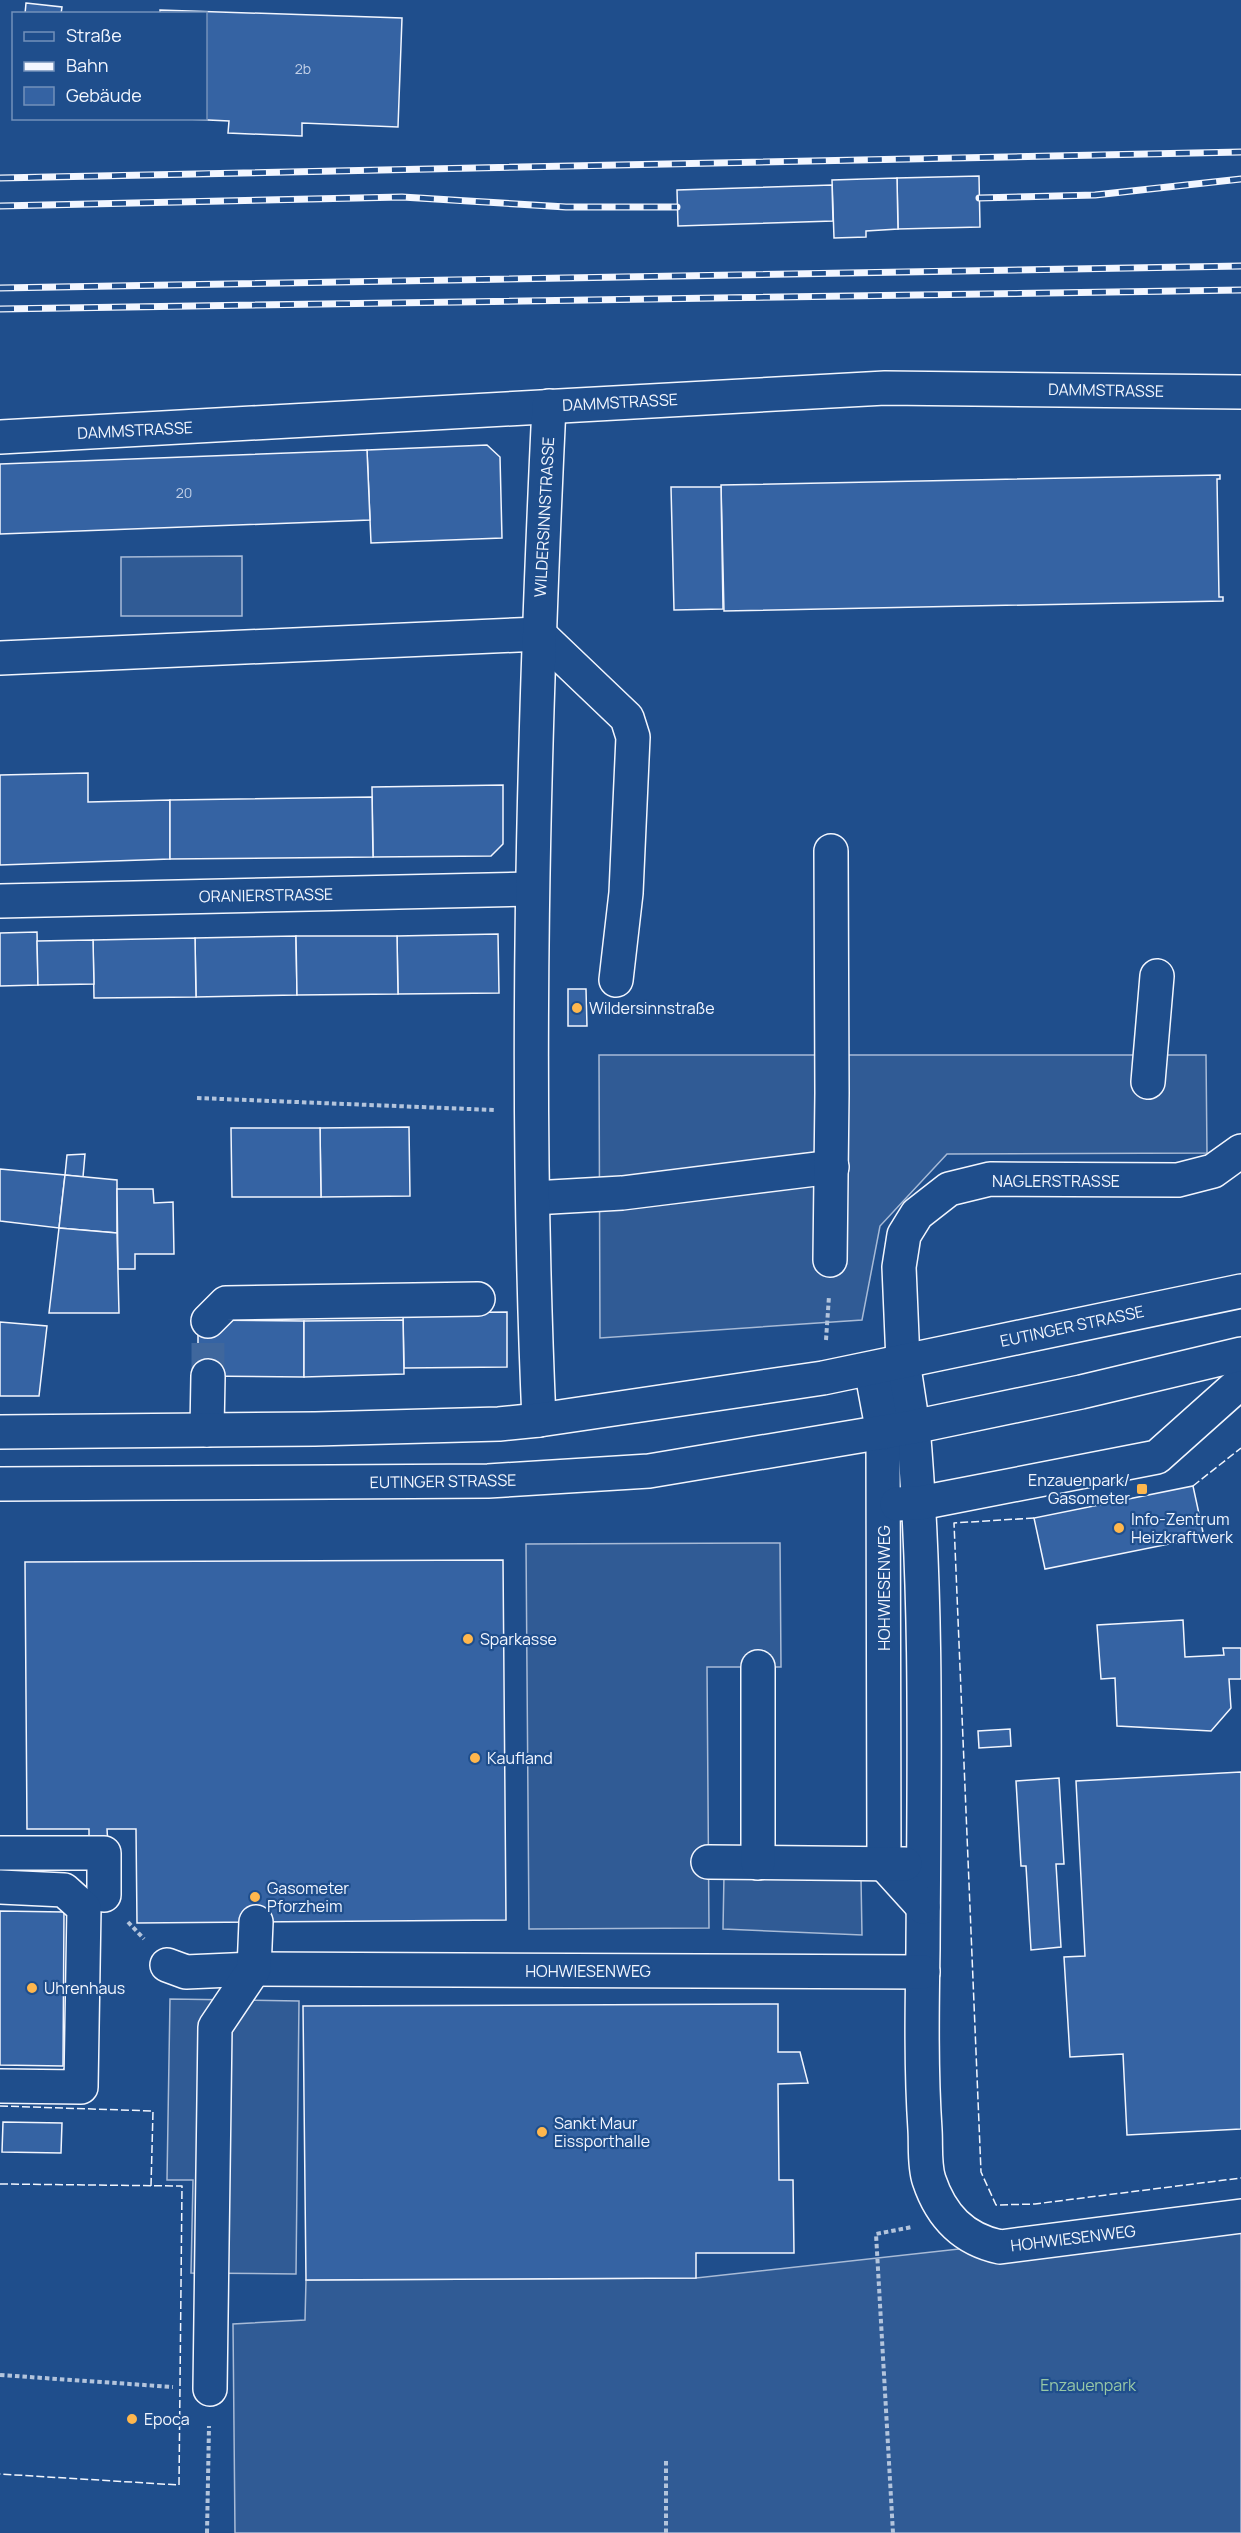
<svg xmlns="http://www.w3.org/2000/svg" width="1241" height="2533" viewBox="0 0 1241 2533" font-family="Manrope,sans-serif">
	<style>
		.built { fill: #305b95; stroke: #a8bbd7; stroke-width: 1.5 }
		.building { fill: #3563a3; stroke: #f2f6ff; stroke-width: 1.5 }
		.lines { fill: none; stroke-linecap: round; stroke-linejoin: round }
		.minor-tunnel { stroke: #3f679d; stroke-width: 33; stroke-dasharray: 33 16; stroke-linecap: butt }
		.minor-casing { stroke: #f2f6ff; stroke-width: 36 }
		.major-casing { stroke: #f2f6ff; stroke-width: 36 }
		.path { stroke: #b3c4dc; stroke-width: 4; stroke-dasharray: 4.5 3; stroke-linecap: butt }
		.minor { stroke: #1f4e8c; stroke-width: 33 }
		.major { stroke: #1f4e8c; stroke-width: 33 }
		.rail-casing { stroke: #f2f6ff; stroke-width: 7 }
		.rail { stroke: #1f4e8c; stroke-width: 4.5; stroke-dasharray: 14; stroke-linecap: butt }
		.fence { stroke: #f2f6ff; stroke-width: 1.5; stroke-dasharray: 8 3; stroke-linecap: butt }
		.poi-dot { fill: #ffb74d; stroke: #1f4e8c; stroke-width: 2 }
		.labels { text-anchor: middle; dominant-baseline: central; stroke-width: 4.5; stroke-linejoin: round; paint-order: stroke }
		.number-label { font-size: 14px; fill: #c3d1e8 }
		.street-label { font-size: 16px; fill: #f2f6ff; stroke: #1f4e8c }
		.poi-label { font-size: 16px; fill: #f2f6ff; stroke: #1f4e8c; text-anchor: start }
		.park-label { font-size: 16px; fill: #97c8a6; stroke: #1f4e8c }
	</style>
	<rect width="100%" height="100%" fill="#1f4e8c"/>
	<g class="built">
		<path d="M 242,556 L 242,616 L 121,616 L 121,557 Z"/>
		<path d="M 599,1055 L 1206,1055 L 1207,1153 L 947,1154 L 880,1226 L 862,1320 L 600,1338 Z"/>
		<path d="M 780,1543 L 781,1667 L 707,1667 L 709,1928 L 529,1929 L 526,1544 Z"/>
		<path d="M 724,1875 L 861,1879 L 862,1935 L 723,1929 Z"/>
		<path d="M 170,1999 L 299,2001 L 296,2274 L 191,2273 L 193,2180 L 167,2180 Z"/>
		<path d="M 1241,2218 L 1241,2533 L 235,2533 L 233,2324 L 305,2320 L 306,2280 L 696,2278 Z"/>
	</g>
	<g class="building">
		<path d="M 26,3 L 62,7 L 61,14 L 25,14 Z"/>
		<path d="M 160,10 L 402,18 L 398,127 L 302,123 L 302,136 L 228,133 L 229,121 L 166,118 L 206,118 L 206,14 L 160,14 Z"/>
		<path d="M 979,176 L 980,227 L 898,229 L 897,178 Z"/>
		<path d="M 897,178 L 898,229 L 866,231 L 866,237 L 834,238 L 832,180 Z"/>
		<path d="M 832,185 L 833,221 L 678,226 L 677,190 Z"/>
		<path d="M 487,445 L 500,457 L 502,538 L 371,543 L 367,450 Z"/>
		<path d="M 367,450 L 370,520 L 0,534 L 0,464 Z"/>
		<path d="M 1220,475 L 1220,479 L 1217,479 L 1219,597 L 1223,597 L 1223,601 L 724,611 L 721,485 Z"/>
		<path d="M 671,487 L 721,487 L 723,609 L 674,610 Z"/>
		<path d="M 88,773 L 88,802 L 170,800 L 170,859 L 0,865 L 0,775 Z"/>
		<path d="M 503,785 L 503,844 L 491,856 L 373,857 L 372,787 Z"/>
		<path d="M 372,797 L 373,857 L 170,859 L 170,800 Z"/>
		<path d="M 37,932 L 38,985 L 0,986 L 0,933 Z"/>
		<path d="M 498,934 L 499,993 L 398,994 L 397,936 Z"/>
		<path d="M 296,936 L 297,995 L 196,997 L 195,938 Z"/>
		<path d="M 296,936 L 397,936 L 398,994 L 297,995 Z"/>
		<path d="M 195,938 L 196,997 L 94,998 L 93,940 Z"/>
		<path d="M 93,940 L 94,984 L 38,985 L 37,941 Z"/>
		<path d="M 568,989 L 586,989 L 587,1026 L 568,1026 Z"/>
		<path d="M 409,1127 L 410,1196 L 321,1197 L 320,1128 Z"/>
		<path d="M 231,1128 L 320,1128 L 321,1197 L 232,1197 Z"/>
		<path d="M 85,1154 L 83,1177 L 65,1175 L 67,1155 Z"/>
		<path d="M 0,1169 L 65,1175 L 59,1228 L 0,1221 Z"/>
		<path d="M 65,1175 L 117,1180 L 117,1233 L 59,1228 Z"/>
		<path d="M 117,1189 L 153,1189 L 154,1203 L 173,1202 L 174,1254 L 135,1254 L 135,1269 L 118,1269 Z"/>
		<path d="M 59,1228 L 117,1233 L 119,1313 L 49,1313 Z"/>
		<path d="M 507,1312 L 507,1367 L 404,1368 L 403,1313 Z"/>
		<path d="M 198,1320 L 304,1321 L 304,1377 L 198,1376 Z"/>
		<path d="M 403,1320 L 404,1374 L 304,1377 L 304,1321 Z"/>
		<path d="M 0,1322 L 47,1326 L 39,1396 L 0,1396 Z"/>
		<path d="M 1193,1486 L 1204,1537 L 1045,1569 L 1034,1518 Z"/>
		<path d="M 503,1560 L 506,1920 L 137,1923 L 136,1829 L 107,1829 L 108,1845 L 89,1845 L 89,1829 L 27,1829 L 25,1562 Z"/>
		<path d="M 1183,1620 L 1185,1657 L 1224,1655 L 1223,1648 L 1241,1648 L 1241,1679 L 1229,1679 L 1231,1708 L 1211,1731 L 1117,1726 L 1115,1678 L 1101,1679 L 1097,1625 Z"/>
		<path d="M 1010,1729 L 1011,1746 L 979,1748 L 978,1731 Z"/>
		<path d="M 1241,1772 L 1241,2129 L 1127,2135 L 1123,2054 L 1070,2057 L 1064,1957 L 1085,1956 L 1076,1781 Z"/>
		<path d="M 1059,1778 L 1064,1864 L 1056,1864 L 1061,1947 L 1031,1950 L 1026,1866 L 1021,1866 L 1016,1781 Z"/>
		<path d="M 0,1911 L 64,1912 L 63,2066 L 0,2065 Z"/>
		<path d="M 778,2004 L 778,2052 L 800,2052 L 808,2083 L 778,2084 L 779,2180 L 793,2180 L 794,2253 L 696,2253 L 696,2278 L 306,2280 L 303,2006 Z"/>
		<path d="M 3,2122 L 62,2123 L 61,2153 L 2,2152 Z"/>
	</g>
	<g class="lines">
		<path class="minor-tunnel" d="M 208,1376 L 208,1321"/>
		<g class="minor-casing">
			<g id="minor">
				<path d="M 0,437 L 885,388 L 1241,392"/>
				<path d="M 0,658 L 539,634 L 627,718 L 633,737 L 626,893 L 616,980"/>
				<path d="M 0,901 L 531,889"/>
				<path d="M 1148,1082 L 1157,976"/>
				<path d="M 533,1198 L 622,1193 L 832,1167"/>
				<path d="M 830,1260 L 832,1093 L 831,851"/>
				<path d="M 208,1321 L 226,1303 L 478,1299"/>
				<path d="M 903,1361 L 899,1267 L 904,1235 L 917,1214 L 949,1189 L 990,1179 L 1178,1180 L 1213,1171 L 1241,1151"/>
				<path d="M 539,1420 C 524,1082 533,744 549,406"/>
				<path d="M 913,1427 C 928,1600 924,1775 923,1949 C 922,2009 921,2070 925,2130 C 926,2146 924,2165 929,2180 C 941,2216 963,2239 1000,2247 L 1241,2216"/>
				<path d="M 207,1430 L 208,1376"/>
				<path d="M 883,1433 L 884,1864 L 923,1907"/>
				<path d="M 897,1504 L 920,1503 L 1157,1457 L 1241,1382"/>
				<path d="M 0,1853 L 104,1853 L 104,1895"/>
				<path d="M 708,1862 L 905,1864"/>
				<path d="M 758,1863 L 758,1667"/>
				<path d="M 0,1887 L 64,1890 L 84,1908 L 81,2087 L 0,2086"/>
				<path d="M 167,1965 L 186,1972 L 254,1969 L 923,1972"/>
				<path d="M 210,2389 L 215,2027 L 254,1969 L 256,1922"/>
			</g>
		</g>
		<g class="major-casing">
			<g id="major">
				<path d="M 903,1361 L 913,1427"/>
				<path d="M 871,1369 L 883,1433"/>
				<path d="M 0,1432 L 315,1429 L 499,1424 L 539,1420 L 823,1378 L 1241,1291"/>
				<path d="M 0,1484 L 488,1481 L 649,1471 L 913,1427 L 1081,1392 L 1241,1354"/>
			</g>
		</g>
		<g class="path">
			<path d="M 197,1098 L 494,1110"/>
			<path d="M 826,1340 L 829,1296"/>
			<path d="M 128,1922 L 144,1939"/>
			<path d="M 0,2375 L 173,2387"/>
			<path d="M 666,2461 L 666,2533"/>
			<path d="M 207,2533 L 209,2426"/>
			<path d="M 893,2533 L 876,2234 L 912,2227"/>
		</g>
		<use href="#minor" class="minor"/>
		<use href="#major" class="major"/>
		<g class="rail-casing">
			<g id="rail">
				<path d="M 0,178 L 1241,152"/>
				<path d="M 979,198 L 1095,195 L 1241,179"/>
				<path d="M 0,206 L 402,197 L 566,207 L 677,207"/>
				<path d="M 0,288 L 1241,266"/>
				<path d="M 0,309 L 1241,290"/>
			</g>
		</g>
		<use href="#rail" class="rail"/>
		<g class="fence">
			<path d="M 1193,1486 L 1241,1448"/>
			<path d="M 1034,1518 L 954,1523 L 981,2172 L 996,2205 L 1035,2204 L 1241,2178"/>
			<path d="M 0,2106 L 153,2111 L 151,2186"/>
			<path d="M 0,2184 L 182,2186 L 179,2485 L 0,2474"/>
		</g>
	</g>
	<g class="poi-dot">
		<circle cx="577" cy="1008" r="6"/>
		<rect x="1136" y="1483" width="12" height="12" rx="3"/>
		<circle cx="1119" cy="1528" r="6"/>
		<circle cx="468" cy="1639" r="6"/>
		<circle cx="475" cy="1758" r="6"/>
		<circle cx="255" cy="1897" r="6"/>
		<circle cx="32" cy="1988" r="6"/>
		<circle cx="542" cy="2132" r="6"/>
		<circle cx="132" cy="2419" r="6"/>
	</g>
	<g class="labels">
		<g class="number-label">
			<text x="303" y="68">2b</text>
			<text x="184" y="492">20</text>
		</g>
		<g class="street-label">
			<text transform="translate(1106 390) rotate(1)">DAMMSTRASSE</text>
			<text transform="translate(620 402) rotate(-3)">DAMMSTRASSE</text>
			<text transform="translate(135 430) rotate(-3)">DAMMSTRASSE</text>
			<text transform="translate(544 517) rotate(-87)">WILDERSINNSTRASSE</text>
			<text transform="translate(266 895) rotate(-1)">ORANIERSTRASSE</text>
			<text x="1056" y="1181">NAGLERSTRASSE</text>
			<text transform="translate(1072 1326) rotate(-12)">EUTINGER STRASSE</text>
			<text transform="translate(443 1481) rotate(-1)">EUTINGER STRASSE</text>
			<text transform="translate(884 1588) rotate(-90)">HOHWIESENWEG</text>
			<text x="588" y="1971">HOHWIESENWEG</text>
			<text transform="translate(1073 2238) rotate(-7)">HOHWIESENWEG</text>
		</g>
		<g class="poi-label">
			<text x="589" y="1008">Wildersinnstraße</text>
			<text x="1130" y="1480" text-anchor="end">Enzauenpark/<tspan x="1130" dy="18">Gasometer</tspan></text>
			<text x="1131" y="1519">Info-Zentrum<tspan x="1131" dy="18">Heizkraftwerk</tspan></text>
			<text x="480" y="1639">Sparkasse</text>
			<text x="487" y="1758">Kaufland</text>
			<text x="267" y="1888">Gasometer<tspan x="267" dy="18">Pforzheim</tspan></text>
			<text x="44" y="1988">Uhrenhaus</text>
			<text x="554" y="2123">Sankt Maur<tspan x="554" dy="18">Eissporthalle</tspan></text>
			<text x="144" y="2419">Epoca</text>
		</g>
		<g class="park-label">
			<text x="1088" y="2385">Enzauenpark</text>
		</g>
	</g>
	<rect x="12" y="12" width="195" height="108" fill="#1f4e8c" stroke="#7391ba" stroke-width="1.5"/>
	<rect x="24" y="32" width="30" height="9" fill="#1f4e8c" stroke="#7391ba" stroke-width="1.5"/>
	<text x="66" y="42" font-size="18" fill="#f2f6ff">Straße</text>
	<rect x="24" y="62" width="30" height="9" fill="#f2f6ff" stroke="#7391ba" stroke-width="1.5"/>
	<text x="66" y="72" font-size="18" fill="#f2f6ff">Bahn</text>
	<rect x="24" y="87" width="30" height="18" fill="#3563a3" stroke="#7391ba" stroke-width="1.5"/>
	<text x="66" y="102" font-size="18" fill="#f2f6ff">Gebäude</text>
</svg>
